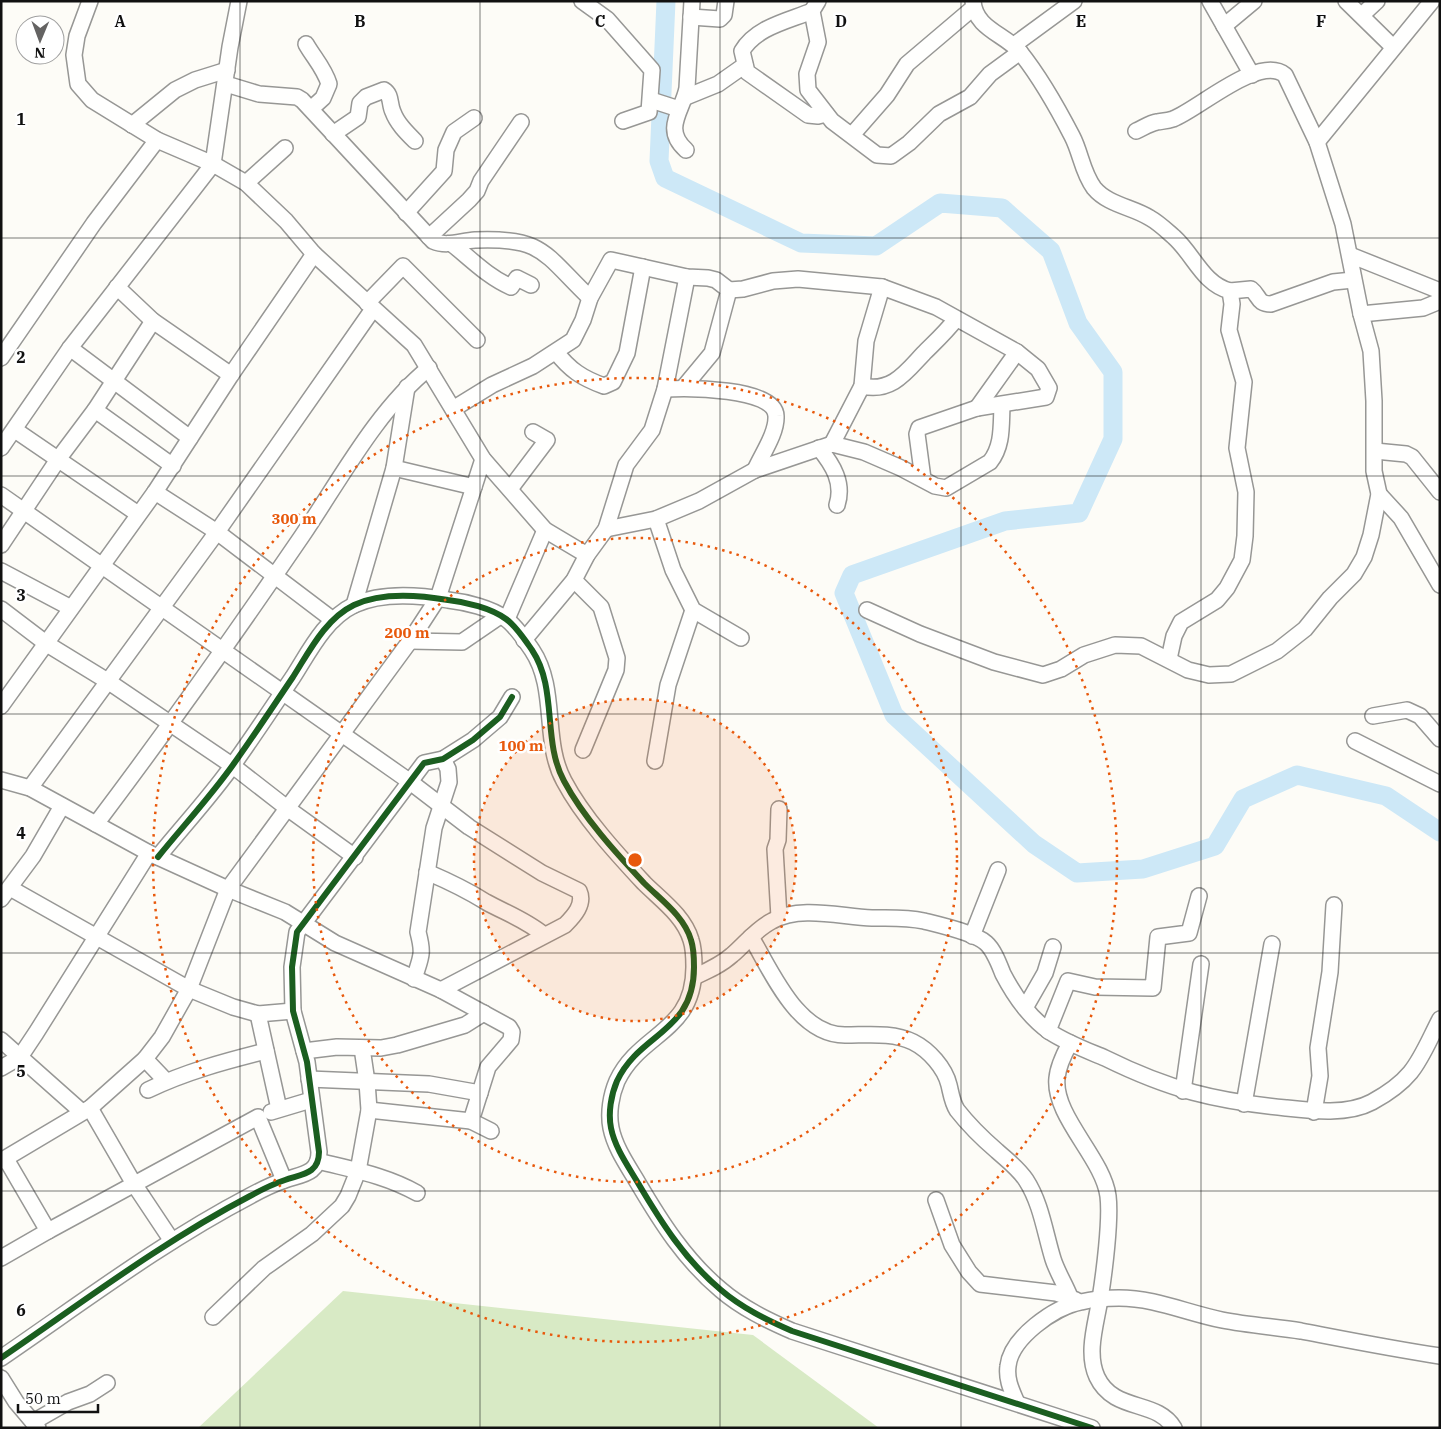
<svg xmlns="http://www.w3.org/2000/svg" width="1441" height="1429" viewBox="0 0 1441 1429" font-family="'IBM Plex Serif',serif">
	<style>
		.forest { fill: #d8eac5 }
		.lines { fill: none; stroke-linecap: round; stroke-linejoin: round }
		.river { stroke: #cde8f7; stroke-width: 19 }
		.minor-casing { stroke: #979795; stroke-width: 18 }
		.minor { stroke: #fffffe; stroke-width: 15 }
		.cycleway-casing { stroke: #fff; stroke-width: 9 }
		.cycleway { stroke: #1b5e20; stroke-width: 6 }
		.grid { fill: none; stroke: #111; stroke-width: 1; stroke-opacity: 0.55 }
		.ring { fill: none; stroke: #e8590c; stroke-width: 2.5; stroke-dasharray: 2.5 5 }
		.grid-label { font-size: 16px; text-anchor: middle; font-weight: bold; fill: #111; stroke: #fff; stroke-width: 5; stroke-linejoin: round; paint-order: stroke }
		.centre { fill: #e8590c; stroke: #fff; stroke-width: 2.5 }
		.ring-label { font-size: 15px; text-anchor: middle; font-weight: bold; fill: #e8590c; stroke: #fff; stroke-width: 5; stroke-linejoin: round; paint-order: stroke }
	</style>
	<rect width="100%" height="100%" fill="#fdfcf7"/>
	<path class="forest" d="M 343,1291 L 753,1335 L 879,1428 L 198,1428 Z"/>
	<g class="lines">
		<path class="river" d="M 666,1 L 659,161 L 665,178 L 801,243 L 876,246 L 940,203 L 1002,208 L 1051,251 L 1078,323 L 1113,372 L 1113,439 L 1079,513 L 1005,521 L 852,575 L 844,593 L 894,715 L 1034,844 L 1077,873 L 1143,869 L 1215,846 L 1243,799 L 1297,775 L 1386,796 L 1440,832"/>
		<g class="minor-casing">
			<g id="minor">
				<path d="M 90,1 L 77,36 L 74,55 L 78,84 L 92,100 L 157,140 L 213,164 L 246,183 L 286,221 L 314,254 L 414,345 L 483,459 L 545,530 L 587,555"/>
				<path d="M 582,1 L 607,19 L 652,70 L 649,112 L 623,121"/>
				<path d="M 818,1 L 812,11 L 818,42 L 807,74 L 808,90 L 832,121 L 877,155 L 891,156 L 909,143 L 939,114 L 970,97 L 990,74 L 1020,52"/>
				<path d="M 973,1 C 975,29 1005,34 1020,52 C 1040,77 1057,107 1072,136 C 1081,153 1082,172 1094,188 C 1108,205 1133,207 1150,218 C 1159,223 1167,231 1174,237 C 1194,255 1203,284 1230,291 L 1232,304 L 1229,330 L 1244,382 L 1237,448 L 1246,492 L 1245,536 L 1242,560 L 1227,588 L 1217,600 L 1181,622 L 1174,636 L 1169,659"/>
				<path d="M 1210,1 L 1252,75"/>
				<path d="M 1346,1 L 1393,47"/>
				<path d="M 812,11 C 788,21 756,27 742,51 L 747,72 L 808,115 L 818,116 L 826,114"/>
				<path d="M 1362,15 L 1377,1"/>
				<path d="M 691,17 L 720,19 L 724,15 L 726,1"/>
				<path d="M 1224,26 L 1254,1"/>
				<path d="M 306,44 C 314,58 324,68 329,84 L 323,98 L 312,108"/>
				<path d="M 1014,45 L 1074,1"/>
				<path d="M 226,84 L 259,94 L 297,97 L 302,100 L 433,241 C 447,247 460,241 475,240 C 544,237 544,254 590,298"/>
				<path d="M 686,97 L 718,84 L 745,65"/>
				<path d="M 651,100 L 679,109"/>
				<path d="M 132,125 L 175,90 L 195,80 L 227,70"/>
				<path d="M 1136,131 C 1143,128 1150,123 1157,122 C 1162,121 1167,121 1173,119 C 1199,109 1259,54 1285,75 L 1317,142 L 1343,224 L 1361,314"/>
				<path d="M 333,134 L 358,117 L 360,103 L 366,97 L 384,90 C 392,95 389,104 393,112 C 397,123 406,132 415,141"/>
				<path d="M 852,135 L 887,95 L 907,64 L 973,8"/>
				<path d="M 1317,142 L 1432,1"/>
				<path d="M 686,150 C 662,129 683,110 687,88 L 692,1"/>
				<path d="M 246,183 L 285,148"/>
				<path d="M 406,213 L 444,171 L 446,150 L 454,132 L 474,118"/>
				<path d="M 429,237 L 469,200 L 477,191 L 481,181 L 521,122"/>
				<path d="M 452,244 C 471,259 488,277 511,287 L 517,278 L 531,285"/>
				<path d="M 1350,255 L 1440,291"/>
				<path d="M 117,287 L 153,321 L 231,375"/>
				<path d="M 1230,291 L 1251,289 C 1260,296 1257,304 1271,304 L 1333,282 L 1353,280"/>
				<path d="M 367,303 L 403,266 L 477,340"/>
				<path d="M 70,348 L 190,438"/>
				<path d="M 556,352 C 570,370 582,378 604,386 L 613,382 L 627,353 L 643,267"/>
				<path d="M 1,358 L 94,223 L 157,140"/>
				<path d="M 862,386 C 892,393 906,372 924,353 C 935,342 946,332 956,319"/>
				<path d="M 683,388 L 712,353 L 729,290"/>
				<path d="M 665,389 C 685,388 775,387 776,416 C 777,433 762,454 755,470"/>
				<path d="M 977,408 L 1017,352"/>
				<path d="M 453,409 L 492,385 L 533,366 L 573,340 L 583,320 L 590,298 L 611,260 L 687,277 L 708,278 L 716,280 L 729,290 L 743,289 L 773,281 L 798,279 L 882,287 L 936,307 L 1017,352 L 1038,369 L 1049,388 L 1046,397 L 977,408 L 919,428 L 917,434 L 923,479"/>
				<path d="M 95,410 L 173,466"/>
				<path d="M 15,430 L 138,514"/>
				<path d="M 832,444 L 862,386 L 866,341 L 882,287"/>
				<path d="M 1,448 L 70,348 L 213,164 L 230,47 L 239,1"/>
				<path d="M 819,448 C 833,465 844,483 837,505"/>
				<path d="M 1375,451 L 1406,454 L 1412,457 L 1440,492"/>
				<path d="M 394,468 L 474,487"/>
				<path d="M 510,489 L 547,440 L 533,432"/>
				<path d="M 155,492 L 217,532 L 333,620"/>
				<path d="M 1379,494 L 1401,518 L 1440,585"/>
				<path d="M 1,495 L 409,781 L 469,827 L 542,873 L 579,891 C 585,904 574,916 565,925 L 441,990"/>
				<path d="M 656,519 L 673,570 L 693,610 L 741,638"/>
				<path d="M 606,529 L 656,519 L 699,501 L 755,470 L 832,444 L 864,452 L 901,468 L 935,486 L 946,488 L 990,462 C 1003,446 1001,425 1002,406"/>
				<path d="M 1,545 L 59,458 L 95,410 L 153,321"/>
				<path d="M 1,571 L 71,608"/>
				<path d="M 574,580 L 601,607 L 617,658 L 616,670 L 583,750"/>
				<path d="M 354,605 L 394,468 L 407,387"/>
				<path d="M 1,609 L 47,644 L 109,682 L 233,766 L 287,808 L 355,857"/>
				<path d="M 867,610 L 920,634 L 994,662 L 1043,675 L 1061,669 L 1084,655 L 1115,645 L 1141,646 L 1188,670 L 1209,675 L 1231,674 L 1277,651 L 1305,629 L 1330,598 L 1354,574 L 1364,557 L 1371,535 L 1379,494 L 1374,471 L 1374,401 L 1371,351 L 1361,314 L 1423,308 L 1440,301"/>
				<path d="M 507,619 L 545,530"/>
				<path d="M 524,640 L 574,580 L 587,555 L 606,529 L 626,465 L 652,430 L 665,389 L 687,277"/>
				<path d="M 410,641 L 462,642 L 500,616"/>
				<path d="M 1,706 L 155,492 L 231,375 L 314,254"/>
				<path d="M 1373,716 L 1407,710 L 1420,716 L 1440,739"/>
				<path d="M 1355,741 L 1440,784"/>
				<path d="M 655,761 L 668,685 L 693,610"/>
				<path d="M 1,780 L 30,788 L 149,853 L 228,889 L 285,912 L 335,943 L 441,990 L 509,1027 L 512,1032 L 511,1040 L 488,1067 L 471,1121"/>
				<path d="M 30,788 L 217,532 L 373,309"/>
				<path d="M 779,809 L 778,840 L 775,849 L 779,917"/>
				<path d="M 96,824 C 167,730 235,634 302,536 C 340,480 377,410 429,368"/>
				<path d="M 158,857 C 183,826 212,795 235,762 C 255,734 274,705 293,677 C 309,652 325,619 354,605 C 381,592 419,595 448,600 C 466,602 491,608 506,619 C 516,626 525,640 532,650 C 558,689 542,741 564,781 C 583,817 617,854 644,883 C 661,900 684,916 691,940 C 694,949 694,958 694,967 C 694,1033 640,1032 617,1081 C 611,1095 608,1113 611,1128 C 615,1148 628,1166 638,1183 C 661,1222 685,1260 721,1290 C 742,1308 767,1320 792,1331 L 1092,1428"/>
				<path d="M 427,872 C 448,881 467,890 486,902 C 506,913 526,920 544,935"/>
				<path d="M 10,888 L 189,989 L 233,1007 L 258,1014 L 293,1011"/>
				<path d="M 1,899 L 33,856 L 62,806"/>
				<path d="M 972,936 L 998,870"/>
				<path d="M 751,937 C 772,972 798,1036 846,1035 C 868,1035 893,1032 913,1042 C 929,1050 945,1068 949,1085 C 951,1093 952,1102 957,1110 C 968,1124 983,1139 997,1151 C 1007,1160 1018,1168 1026,1180 C 1041,1203 1045,1233 1053,1259 C 1057,1272 1065,1284 1070,1297"/>
				<path d="M 694,977 C 707,971 721,965 732,955 C 745,944 756,929 772,921 C 801,905 841,917 872,918 C 890,918 906,917 924,921 C 940,925 975,933 986,943 C 994,950 999,964 1003,974 C 1014,995 1030,1018 1050,1032 C 1067,1043 1086,1050 1105,1058 C 1170,1090 1215,1101 1286,1108 C 1313,1111 1348,1115 1372,1102 C 1416,1078 1419,1060 1440,1019"/>
				<path d="M 414,979 C 421,956 424,955 418,932 L 434,828 L 449,782 L 448,769 L 443,759"/>
				<path d="M 1025,1008 L 1045,973 L 1053,947"/>
				<path d="M 258,1014 L 279,1109"/>
				<path d="M 1048,1031 L 1068,981 L 1095,987 L 1153,988 L 1158,937 L 1189,933 L 1199,896"/>
				<path d="M 1,1040 L 82,1112"/>
				<path d="M 1070,1043 C 1064,1054 1058,1066 1057,1078 C 1053,1116 1103,1158 1108,1196 C 1111,1220 1104,1274 1100,1299 C 1096,1324 1086,1353 1097,1377 C 1114,1413 1157,1399 1174,1428"/>
				<path d="M 304,1051 L 337,1047 L 381,1048 L 397,1045 L 465,1025 L 484,1013"/>
				<path d="M 145,1059 L 166,1081"/>
				<path d="M 1,1068 L 20,1057 L 36,1033 L 149,853"/>
				<path d="M 309,1079 L 429,1084 L 480,1093"/>
				<path d="M 148,1090 C 185,1072 226,1061 266,1051"/>
				<path d="M 1183,1091 L 1201,964"/>
				<path d="M 1244,1104 L 1272,944"/>
				<path d="M 90,1108 L 134,1184 L 172,1241"/>
				<path d="M 369,1110 L 471,1121 L 491,1131"/>
				<path d="M 271,1112 L 311,1100"/>
				<path d="M 1314,1112 L 1320,1076 L 1318,1048 L 1330,972 L 1334,905"/>
				<path d="M 6,1159 L 48,1231"/>
				<path d="M 1,1161 L 90,1108 L 145,1059 L 162,1037 L 189,989 L 228,889 L 410,641 L 438,598 L 483,459"/>
				<path d="M 318,1161 C 353,1170 385,1175 417,1193"/>
				<path d="M 936,1200 L 952,1245 L 969,1272 L 980,1284 L 1056,1293 L 1076,1300"/>
				<path d="M 1,1258 L 48,1231 L 258,1117 L 284,1180"/>
				<path d="M 213,1317 L 264,1268 L 312,1234 L 342,1206 L 348,1196 L 358,1171 L 369,1110 L 367,1082 L 362,1048"/>
				<path d="M 1,1358 C 83,1302 162,1242 250,1196 C 261,1190 273,1184 285,1180 C 302,1174 319,1174 319,1152 L 307,1062 L 293,1011 L 292,967 L 297,932 L 424,763 L 443,759 L 473,740 L 500,717 L 512,697"/>
				<path d="M 1,1378 L 16,1402 L 38,1428"/>
				<path d="M 1017,1403 C 1012,1391 1006,1380 1008,1366 C 1011,1338 1054,1307 1081,1302 C 1093,1299 1106,1298 1119,1298 C 1155,1298 1187,1313 1222,1320 C 1248,1325 1275,1327 1301,1331 C 1348,1340 1393,1349 1440,1356"/>
				<path d="M 33,1422 L 68,1402 L 90,1394 L 107,1383"/>
			</g>
		</g>
		<use href="#minor" class="minor"/>
		<g class="cycleway-casing">
			<g id="cycleway">
				<path d="M 158,857 C 183,826 212,795 235,762 C 255,734 274,705 293,677 C 309,652 325,619 354,605 C 381,592 419,595 448,600 C 466,602 491,608 506,619 C 516,626 525,640 532,650 C 558,689 542,741 564,781 C 583,817 617,854 644,883 C 661,900 684,916 691,940 C 694,949 694,958 694,967 C 694,1033 640,1032 617,1081 C 611,1095 608,1113 611,1128 C 615,1148 628,1166 638,1183 C 661,1222 685,1260 721,1290 C 742,1308 767,1320 792,1331 L 1092,1428"/>
				<path d="M 1,1358 C 83,1302 162,1242 250,1196 C 261,1190 273,1184 285,1180 C 302,1174 319,1174 319,1152 L 307,1062 L 293,1011 L 292,967 L 297,932 L 424,763 L 443,759 L 473,740 L 500,717 L 512,697"/>
			</g>
		</g>
		<use href="#cycleway" class="cycleway"/>
	</g>
	<path class="grid" d="M 240,1 L 240,1428M 480,1 L 480,1428M 720,1 L 720,1428M 961,1 L 961,1428M 1201,1 L 1201,1428M 1,238 L 1440,238M 1,476 L 1440,476M 1,714 L 1440,714M 1,953 L 1440,953M 1,1191 L 1440,1191"/>
	<circle cx="635" cy="860" r="161" fill="#e8590c" fill-opacity=".12"/>
	<g class="ring">
		<circle cx="635" cy="860" r="161"/>
		<circle cx="635" cy="860" r="322"/>
		<circle cx="635" cy="860" r="482"/>
	</g>
	<g class="grid-label">
		<text x="120" y="27">A</text>
		<text x="360" y="27">B</text>
		<text x="600" y="27">C</text>
		<text x="841" y="27">D</text>
		<text x="1081" y="27">E</text>
		<text x="1321" y="27">F</text>
		<text x="21" y="125">1</text>
		<text x="21" y="363">2</text>
		<text x="21" y="601">3</text>
		<text x="21" y="839">4</text>
		<text x="21" y="1077">5</text>
		<text x="21" y="1316">6</text>
	</g>
	<circle cx="635" cy="860" r="8" class="centre"/>
	<g class="ring-label">
		<text x="294" y="524">300 m</text>
		<text x="407" y="638">200 m</text>
		<text x="521" y="751">100 m</text>
	</g>
	<rect width="1441" height="1429" fill="none" stroke="#111111" stroke-width="5"/>
	<g transform="translate(40 40) rotate(181)"><circle r="24" fill="#ffffff" stroke="#a0a0a0"/>
	<path d="M0-4L9 19L0 12L-9 19Z" fill="#646362"/>
	<text y="-8" font-size="14" font-weight="bold" text-anchor="middle" fill="#111111">N</text>
	</g>
	<path d="M18 1404v8h80v-8" fill="none" stroke="#111111" stroke-width="2.5"/>
	<text x="25" y="1404" font-size="15" fill="#111111" stroke="#ffffff" stroke-width="4" paint-order="stroke">50 m</text>
</svg>
